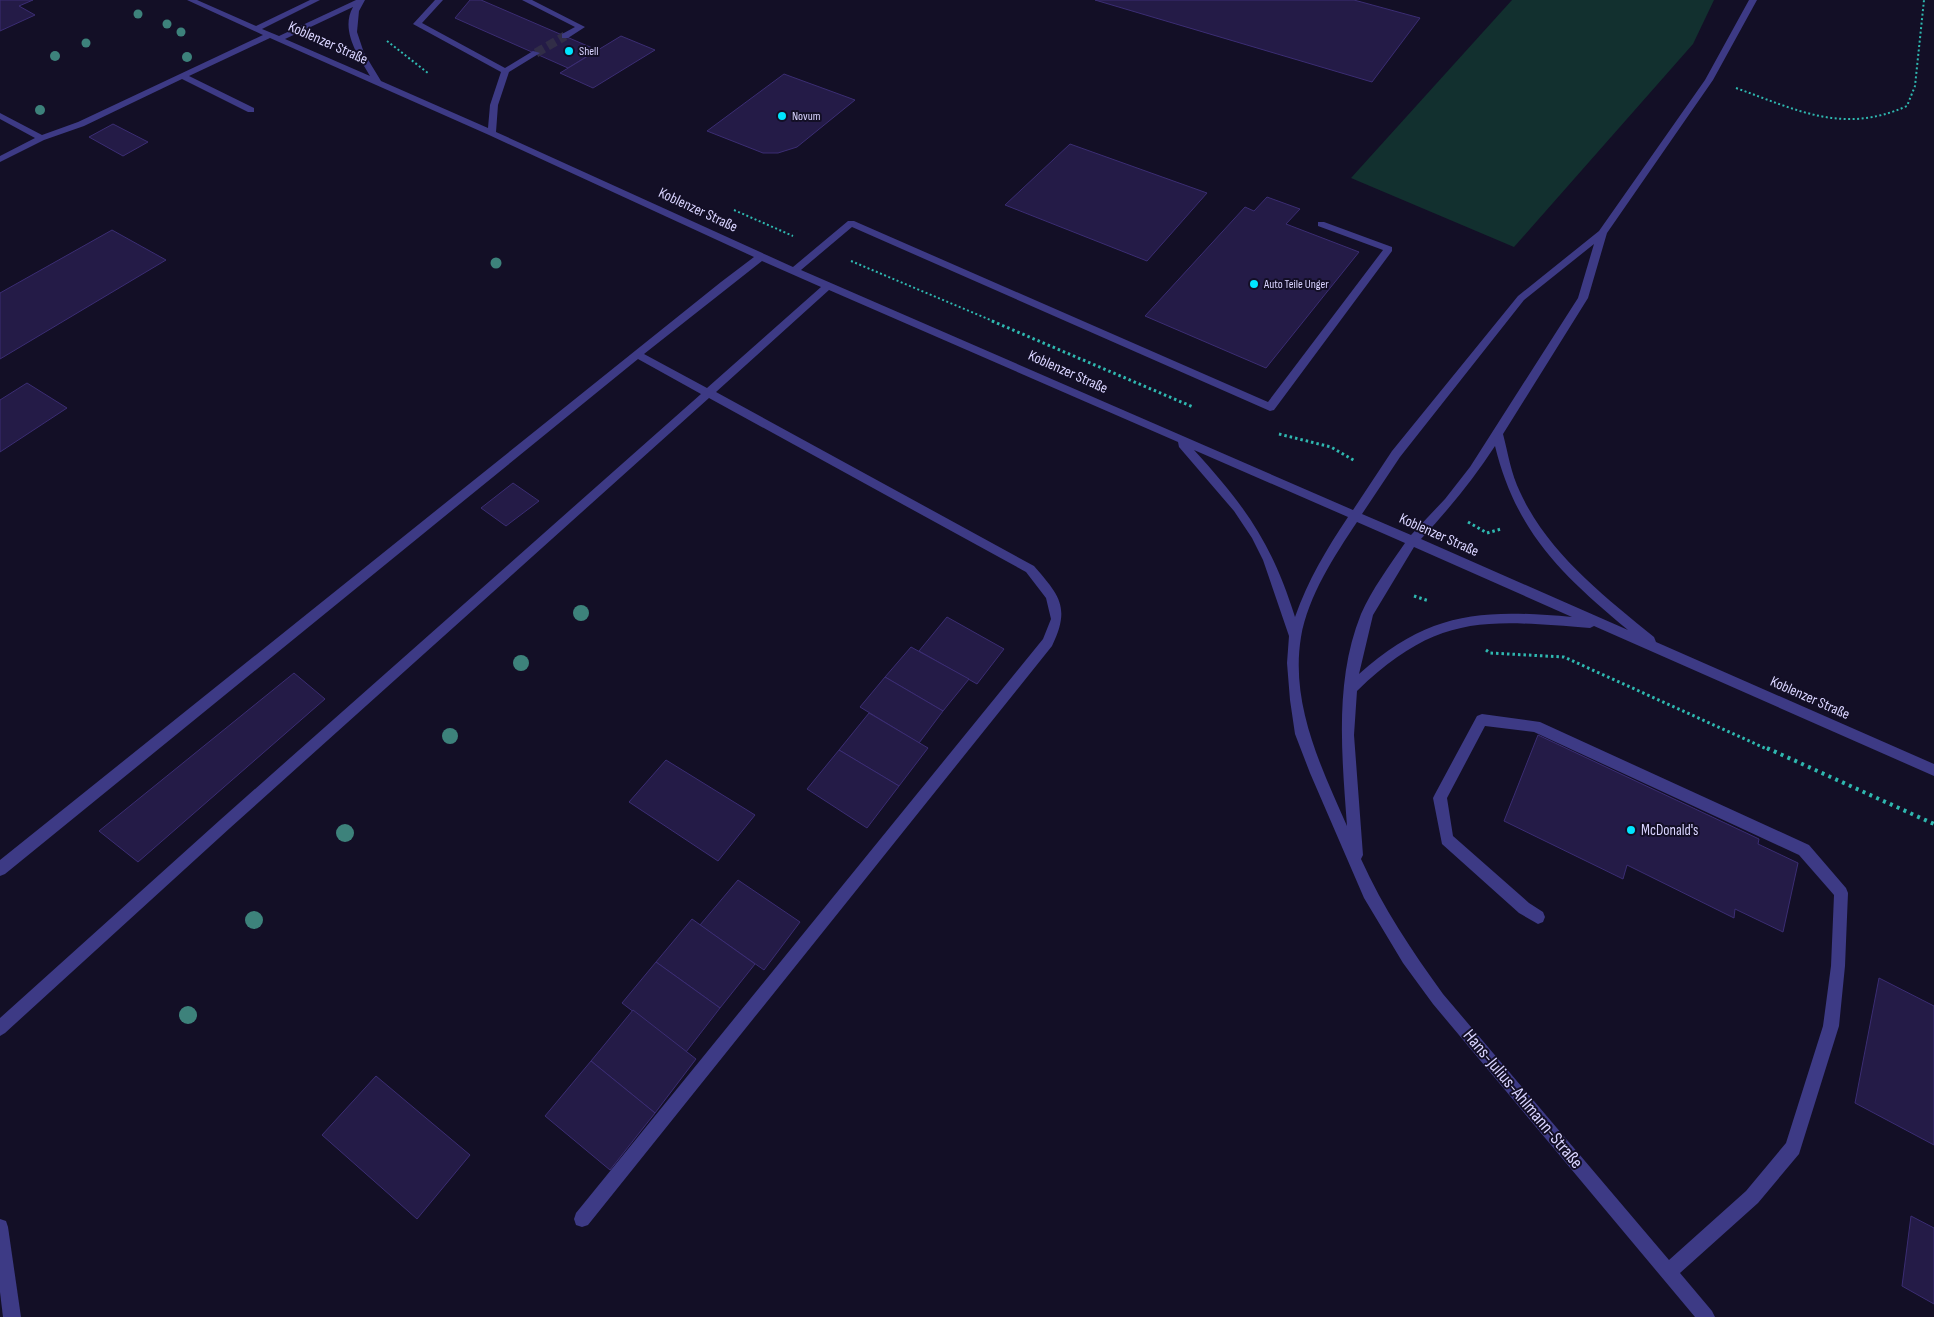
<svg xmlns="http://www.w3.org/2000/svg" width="1934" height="1317" viewBox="0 0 1934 1317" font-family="'Sofia Sans Condensed',sans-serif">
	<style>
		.green { fill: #12302f }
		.building { fill: #241b47; stroke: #3b2d73 }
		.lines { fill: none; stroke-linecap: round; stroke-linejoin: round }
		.minor-tunnel { stroke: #312d47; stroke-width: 9; stroke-dasharray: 9 4.5; stroke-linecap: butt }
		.path-far2 { stroke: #2fb8b0; stroke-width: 2; stroke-dasharray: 2 2.5; stroke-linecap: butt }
		.path-far1 { stroke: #2fb8b0; stroke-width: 3; stroke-dasharray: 2.5 3; stroke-linecap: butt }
		.path { stroke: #2fb8b0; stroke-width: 4; stroke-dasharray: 3 4.5; stroke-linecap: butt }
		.minor { fill: #3d3a85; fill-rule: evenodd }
		.tree { fill: #3d827b }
		.poi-dot { fill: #00e5ff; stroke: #130f26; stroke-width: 2 }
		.labels { text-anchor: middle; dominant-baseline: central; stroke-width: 4; stroke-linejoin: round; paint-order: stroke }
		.far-poi-label { font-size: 12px; fill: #d9d4ff; stroke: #130f26; text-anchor: start }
		.street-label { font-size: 15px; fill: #d9d4ff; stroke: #130f26 }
		.poi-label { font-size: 15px; fill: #d9d4ff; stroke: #130f26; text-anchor: start }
		.near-street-label { font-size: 18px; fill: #d9d4ff; stroke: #130f26 }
	</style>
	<rect width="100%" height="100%" fill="#130f26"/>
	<path class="green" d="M 1512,0 L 1714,0 L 1693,44 L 1514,247 L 1351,178 Z"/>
	<g class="building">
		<path d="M 0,0 L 33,0 L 19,6 L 35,15 L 0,31 Z"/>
		<path d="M 470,0 L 481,0 L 597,50 L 568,68 L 455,18 Z"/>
		<path d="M 1095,0 L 1354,0 L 1420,18 L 1372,82 Z"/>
		<path d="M 621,36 L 655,50 L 593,88 L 560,73 Z"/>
		<path d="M 784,74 L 855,100 L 797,147 L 778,153 L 763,153 L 707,131 Z"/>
		<path d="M 113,124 L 148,142 L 123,156 L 89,137 Z"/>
		<path d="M 1070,144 L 1207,193 L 1147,261 L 1005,205 Z"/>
		<path d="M 1267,197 L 1300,209 L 1286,224 L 1359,252 L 1266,368 L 1145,316 L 1245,207 L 1254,211 Z"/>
		<path d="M 112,230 L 166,260 L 0,359 L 0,293 Z"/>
		<path d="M 27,383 L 67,408 L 0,452 L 0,400 Z"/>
		<path d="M 513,483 L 539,501 L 506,526 L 481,508 Z"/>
		<path d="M 947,617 L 1004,649 L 977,684 L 919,651 Z"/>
		<path d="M 911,647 L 969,679 L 943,711 L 885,677 Z"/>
		<path d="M 294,673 L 325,699 L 138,862 L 99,831 Z"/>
		<path d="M 885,677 L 943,711 L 919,743 L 860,707 Z"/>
		<path d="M 869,713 L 928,748 L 899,786 L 839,750 Z"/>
		<path d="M 1538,735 L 1759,839 L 1758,844 L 1798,863 L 1783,932 L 1735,909 L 1734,918 L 1627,865 L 1623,879 L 1504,821 Z"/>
		<path d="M 839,750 L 899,786 L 867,828 L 807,789 Z"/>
		<path d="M 666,760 L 755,815 L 718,861 L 629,802 Z"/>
		<path d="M 738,880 L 800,922 L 764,970 L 700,925 Z"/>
		<path d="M 692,919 L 755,964 L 720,1008 L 656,962 Z"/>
		<path d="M 656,962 L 720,1008 L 686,1052 L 622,1003 Z"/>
		<path d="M 1879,978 L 1934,1006 L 1934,1145 L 1855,1103 Z"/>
		<path d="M 633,1010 L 696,1059 L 655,1113 L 591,1061 Z"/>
		<path d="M 591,1061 L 655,1113 L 610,1170 L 545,1116 Z"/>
		<path d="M 376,1076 L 470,1155 L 417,1219 L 322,1135 Z"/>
		<path d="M 1911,1216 L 1934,1228 L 1934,1304 L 1902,1286 Z"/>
	</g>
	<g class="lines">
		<path class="minor-tunnel" d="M 536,53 L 565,36"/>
		<g class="path-far2">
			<path d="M 387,41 L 428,73"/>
			<path d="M 1736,88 C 1797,110 1843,135 1907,106 L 1915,86 L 1924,0"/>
			<path d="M 734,210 L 793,236"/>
			<path d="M 851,261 L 995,322"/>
		</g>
		<g class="path-far1">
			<path d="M 992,321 L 1193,407"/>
			<path d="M 1279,434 L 1331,447 L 1355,461"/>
			<path d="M 1468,522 L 1487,533 L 1501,529"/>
			<path d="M 1414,596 L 1429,601"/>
			<path d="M 1486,650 L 1490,653 L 1564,657 L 1769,750"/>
		</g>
		<path class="path" d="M 1767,748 L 1934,824"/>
		<g class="minor">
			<path d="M 187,0 L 197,0 L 256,26 L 310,0 L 320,0 L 262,29 L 279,36 L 356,0 L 365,0 L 359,11 L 357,32 L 364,53 L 381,81 L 488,128 L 490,105 L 501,72 L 413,24 L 435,0 L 443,0 L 422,23 L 505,68 L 533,51 L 540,53 L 509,72 L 498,105 L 496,132 L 793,267 L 848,221 L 854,221 L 1268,402 L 1383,250 L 1318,226 L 1318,222 L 1324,222 L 1392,247 L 1392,251 L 1274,410 L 1270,411 L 852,227 L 801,270 L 1353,510 L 1392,451 L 1518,296 L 1599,231 L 1705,80 L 1749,0 L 1757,0 L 1713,80 L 1607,233 L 1588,298 L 1503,434 C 1508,453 1511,474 1520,492 C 1548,553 1604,596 1654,637 L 1656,642 L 1934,764 L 1934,776 L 1594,626 L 1590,628 C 1485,620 1438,613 1357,691 L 1354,735 L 1363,855 L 1361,859 C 1383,908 1412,951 1443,994 L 1669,1260 L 1746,1191 L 1786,1143 L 1823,1026 L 1831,966 L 1834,895 L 1799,855 L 1534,732 L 1485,726 L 1447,798 L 1453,836 L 1529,903 L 1543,912 L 1545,917 L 1543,922 L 1538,924 L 1519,913 L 1442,844 L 1433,798 L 1435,794 L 1477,716 L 1482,714 L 1540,722 L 1809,845 L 1846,888 L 1848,893 L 1845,966 L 1839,1026 L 1799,1154 L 1758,1203 L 1680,1273 L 1712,1311 L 1715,1317 L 1695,1317 L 1433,1004 L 1403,963 L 1364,898 L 1310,773 L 1295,734 L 1290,700 L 1287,663 L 1289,636 L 1263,560 L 1252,538 L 1234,511 L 1179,447 L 1178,442 L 829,290 L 716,392 L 1034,566 C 1059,595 1071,607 1052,646 L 588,1225 L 582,1227 L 576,1225 L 574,1219 L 576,1213 L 1043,639 L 1051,619 L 1046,598 L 1026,572 L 709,398 L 230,828 L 5,1033 L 0,1036 L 0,1018 L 220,820 L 701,394 L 638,359 L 5,874 L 0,876 L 0,860 L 721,282 L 754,257 L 489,135 L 270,38 L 189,76 L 254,108 L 254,112 L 248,112 L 182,79 L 84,126 L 44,140 L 0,162 L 0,156 L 35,138 L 0,119 L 0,113 L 42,135 L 78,122 L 263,35 ZM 353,7 C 340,30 358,56 370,76 L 285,39 ZM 1594,244 L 1578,298 L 1470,467 L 1445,499 L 1411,535 L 1362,514 L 1400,457 L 1524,300 ZM 762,261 L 821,287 L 707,388 L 644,354 ZM 1495,446 C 1516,532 1562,575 1628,630 L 1421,539 C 1448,510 1473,480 1495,446 ZM 1194,450 L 1348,517 C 1326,550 1308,580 1295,617 C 1272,543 1245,506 1194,450 ZM 1357,522 L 1405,543 C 1390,565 1372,589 1361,614 C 1334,681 1342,756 1347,826 C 1321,767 1290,704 1301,637 C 1308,596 1335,555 1357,522 ZM 1414,547 L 1572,617 C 1481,609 1430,611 1359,674 L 1373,615 Z"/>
			<path d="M 522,0 L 532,0 L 585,27 L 568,38 L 562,38 L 562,34 L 575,27 Z"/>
			<path d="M 0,1219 L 6,1221 L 8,1227 L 21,1317 L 3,1317 L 0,1292 Z"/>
		</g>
	</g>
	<g class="tree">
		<circle cx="138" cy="14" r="4.5"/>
		<circle cx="167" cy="24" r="4.5"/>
		<circle cx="181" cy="32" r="4.5"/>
		<circle cx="86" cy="43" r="4.5"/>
		<circle cx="55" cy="56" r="5"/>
		<circle cx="187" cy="57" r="5"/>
		<circle cx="40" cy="110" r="5"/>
		<circle cx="496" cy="263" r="5.5"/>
		<circle cx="581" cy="613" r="8"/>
		<circle cx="521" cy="663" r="8"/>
		<circle cx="450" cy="736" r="8"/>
		<circle cx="345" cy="833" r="9"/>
		<circle cx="254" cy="920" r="9"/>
		<circle cx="188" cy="1015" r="9"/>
	</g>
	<g class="poi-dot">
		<circle cx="569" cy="51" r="5"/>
		<circle cx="782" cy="116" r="5"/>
		<circle cx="1254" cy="284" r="5"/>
		<circle cx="1631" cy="830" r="5"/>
	</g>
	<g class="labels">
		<g class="far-poi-label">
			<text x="579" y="51">Shell</text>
			<text x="792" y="116">Novum</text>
			<text x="1264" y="284">Auto Teile Unger</text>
		</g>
		<g class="street-label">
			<text transform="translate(328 43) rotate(24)">Koblenzer Straße</text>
			<text transform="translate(698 210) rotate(25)">Koblenzer Straße</text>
			<text transform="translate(1068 372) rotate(24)">Koblenzer Straße</text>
			<text transform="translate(1439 535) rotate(24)">Koblenzer Straße</text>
			<text transform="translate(1810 698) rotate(24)">Koblenzer Straße</text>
		</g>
		<g class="poi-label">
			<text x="1641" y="830">McDonald's</text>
		</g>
		<g class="near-street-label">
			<text transform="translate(1523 1099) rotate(50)">Hans-Julius-Ahlmann-Straße</text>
		</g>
	</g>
</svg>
